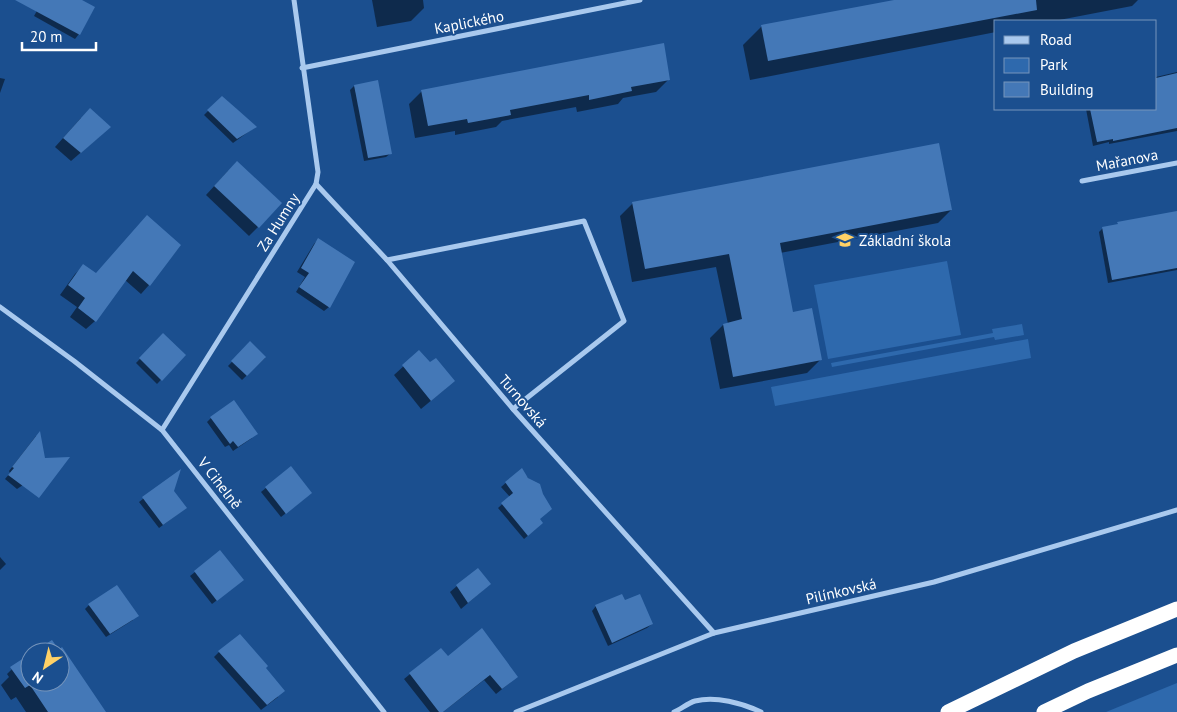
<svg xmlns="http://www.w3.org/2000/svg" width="1177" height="712" viewBox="0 0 1177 712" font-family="'PT Sans',sans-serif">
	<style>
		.green { fill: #2e69ad }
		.shadow { fill: #0007 }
		.building { fill: #4478b7 }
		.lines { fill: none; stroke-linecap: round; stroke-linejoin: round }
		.street { stroke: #a9c9ee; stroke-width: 5 }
		.highway { stroke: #fff; stroke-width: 15 }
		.labels { text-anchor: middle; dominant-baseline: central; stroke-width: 4; stroke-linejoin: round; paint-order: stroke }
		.street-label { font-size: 15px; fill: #fff; stroke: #1b4f8f }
		.poi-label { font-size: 15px; fill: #fff; stroke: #1b4f8f; text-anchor: start }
	</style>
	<rect width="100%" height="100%" fill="#1b4f8f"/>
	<g class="green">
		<path d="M 947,261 L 961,335 L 828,359 L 814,285 Z"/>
		<path d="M 1022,324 L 1024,335 L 995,340 L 994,337 L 832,367 L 831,363 L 993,333 L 992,329 Z"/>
		<path d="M 1028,339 L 1031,358 L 775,406 L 771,387 Z"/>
		<path d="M 1177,683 L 1177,712 L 1106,712 Z"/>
	</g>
	<g class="shadow">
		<path d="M 43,0 L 80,0 L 94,8 L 79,34 L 75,39 L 34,16 Z"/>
		<path d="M 372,0 L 423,0 L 424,8 L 411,21 L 377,27 Z"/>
		<path d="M 899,0 L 1138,0 L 1132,6 L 1054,21 L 996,21 L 996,32 L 750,80 L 743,45 L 762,26 Z"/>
		<path d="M 1177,72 L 1177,131 L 1109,144 L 1109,142 L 1093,146 L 1086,109 L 1156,109 L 1156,77 Z"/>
		<path d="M 0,78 L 5,79 L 0,93 Z"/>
		<path d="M 669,79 L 656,92 L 623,98 L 618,104 L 577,112 L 576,107 L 502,121 L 496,127 L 455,135 L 455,131 L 415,138 L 409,104 L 422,91 Z"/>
		<path d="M 354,86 L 391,153 L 386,157 L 364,161 L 350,90 Z"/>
		<path d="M 222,97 L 255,127 L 233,143 L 204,115 Z"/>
		<path d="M 81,118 L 100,136 L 71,161 L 55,147 Z"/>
		<path d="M 228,171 L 258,227 L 249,236 L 206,195 Z"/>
		<path d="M 633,203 L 951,210 L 938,223 L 780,253 L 792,313 L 820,360 L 807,373 L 720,389 L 710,338 L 723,325 L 728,324 L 716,267 L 632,282 L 620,216 Z"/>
		<path d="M 1177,212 L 1177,270 L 1108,283 L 1099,232 L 1103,228 Z"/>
		<path d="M 318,240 L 329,307 L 324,311 L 296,292 L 305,277 L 297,272 L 314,244 Z"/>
		<path d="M 180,246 L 149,285 L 141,294 L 125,280 L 95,321 L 86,329 L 70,317 L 77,307 L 60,295 L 75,274 L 84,266 L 95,274 Z"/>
		<path d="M 163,335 L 184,355 L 157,384 L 136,363 Z"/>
		<path d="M 250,343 L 265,358 L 242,380 L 228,366 Z"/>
		<path d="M 419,352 L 430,364 L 445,389 L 421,409 L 394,375 Z"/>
		<path d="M 211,418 L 252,438 L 233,451 L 229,445 L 225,447 L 207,422 Z"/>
		<path d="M 36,436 L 41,473 L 17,489 L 5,479 L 10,473 L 9,471 Z"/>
		<path d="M 290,468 L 306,497 L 281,517 L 261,492 Z"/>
		<path d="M 521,470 L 542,494 L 538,527 L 524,539 L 498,508 L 510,497 L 501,487 Z"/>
		<path d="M 178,472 L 173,492 L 186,508 L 159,528 L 139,502 Z"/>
		<path d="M 220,552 L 238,584 L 212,604 L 190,576 Z"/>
		<path d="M 0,557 L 6,564 L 0,570 Z"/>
		<path d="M 457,586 L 482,591 L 461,609 L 450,592 Z"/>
		<path d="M 624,601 L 652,624 L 647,628 L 608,646 L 592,611 L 596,606 Z"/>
		<path d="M 89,605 L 133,620 L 106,637 L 85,609 Z"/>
		<path d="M 62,649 L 105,712 L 26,712 L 16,697 L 11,700 L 1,685 L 9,677 L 7,674 L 20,661 L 30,655 L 30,682 L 60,682 L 60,652 L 34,652 L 58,651 Z"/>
		<path d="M 441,649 L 448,658 L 511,682 L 496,694 L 484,680 L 443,712 L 430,712 L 404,679 Z"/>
		<path d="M 219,652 L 264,668 L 278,697 L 261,710 L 214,657 Z"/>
	</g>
	<g class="building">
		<path d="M 15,0 L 82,0 L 95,7 L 80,35 Z"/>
		<path d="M 894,0 L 1036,0 L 1037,10 L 768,61 L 761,25 Z"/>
		<path d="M 664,43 L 670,80 L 631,87 L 632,91 L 589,100 L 589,95 L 510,110 L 511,115 L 468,123 L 467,119 L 428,126 L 421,90 Z"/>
		<path d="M 1177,73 L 1177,128 L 1113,141 L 1113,139 L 1097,142 L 1090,109 L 1156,109 L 1156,78 Z"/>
		<path d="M 378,80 L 392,154 L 368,158 L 354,85 Z"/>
		<path d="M 222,96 L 238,110 L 257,127 L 237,139 L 207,110 Z"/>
		<path d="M 90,108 L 111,127 L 81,153 L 63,138 Z"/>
		<path d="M 939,143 L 952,210 L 780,243 L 793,312 L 812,308 L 822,360 L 733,377 L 723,324 L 742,319 L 729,254 L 645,269 L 632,202 Z"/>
		<path d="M 237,161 L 282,203 L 259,228 L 214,186 Z"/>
		<path d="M 1177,211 L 1177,268 L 1112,280 L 1102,227 L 1118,224 L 1117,222 Z"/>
		<path d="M 147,215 L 181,245 L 150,286 L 133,271 L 96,322 L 78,308 L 85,298 L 68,285 L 83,264 L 96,273 Z"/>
		<path d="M 318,238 L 355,262 L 330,308 L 299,287 L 309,273 L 301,268 Z"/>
		<path d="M 163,333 L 186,355 L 162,381 L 139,358 Z"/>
		<path d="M 250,341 L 266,357 L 247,376 L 231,361 Z"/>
		<path d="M 419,350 L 430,362 L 436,358 L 455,381 L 431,401 L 402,365 Z"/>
		<path d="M 234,400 L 258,434 L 238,447 L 233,441 L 230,444 L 210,417 Z"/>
		<path d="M 40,431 L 45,458 L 70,457 L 39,498 L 8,475 L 14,468 L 12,467 Z"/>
		<path d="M 291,466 L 312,493 L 286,514 L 265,487 Z"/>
		<path d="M 522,468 L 528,478 L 540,484 L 543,494 L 552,509 L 540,519 L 543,523 L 528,536 L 501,503 L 513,493 L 505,482 Z"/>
		<path d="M 181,469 L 174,491 L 187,508 L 163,525 L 142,497 Z"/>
		<path d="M 220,550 L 244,580 L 217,601 L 194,571 Z"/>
		<path d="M 478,568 L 491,584 L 468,603 L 456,585 Z"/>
		<path d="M 117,585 L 139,616 L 110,634 L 88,604 Z"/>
		<path d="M 622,594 L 625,600 L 640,594 L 653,624 L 612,643 L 595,605 Z"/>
		<path d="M 482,628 L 518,677 L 502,689 L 490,675 L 443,712 L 439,712 L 409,673 L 441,648 L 448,656 Z"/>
		<path d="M 240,634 L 268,666 L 266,668 L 285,691 L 267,705 L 218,651 Z"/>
		<path d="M 52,640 L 59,650 L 62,647 L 106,712 L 48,712 L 30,685 L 25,688 L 10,667 L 30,654 L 30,682 L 60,682 L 60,652 L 33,652 Z"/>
	</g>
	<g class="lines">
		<g class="street">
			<path d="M 302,68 L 640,0"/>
			<path d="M 1082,181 L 1177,163"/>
			<path d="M 316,184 L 387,260 L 513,409 L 714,633"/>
			<path d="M 387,260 L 584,221 L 624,321 L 513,409"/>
			<path d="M 0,307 L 74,361 L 162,430 L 384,712"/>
			<path d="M 162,430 L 316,184 L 318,172 L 294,0"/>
			<path d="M 516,712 L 714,633 L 934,582 L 1177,510"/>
			<path d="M 674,712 C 681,709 688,703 695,701 C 716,696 742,703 761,712"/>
		</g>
		<g class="highway">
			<path d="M 948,712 L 1074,651 L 1177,609"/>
			<path d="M 1044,712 L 1088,691 L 1177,655"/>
		</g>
	</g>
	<defs>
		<g id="school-bare" transform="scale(1.35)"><path d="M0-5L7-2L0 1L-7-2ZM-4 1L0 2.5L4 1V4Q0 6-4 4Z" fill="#ffd166" stroke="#1b4f8f" stroke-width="2.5" paint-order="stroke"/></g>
	</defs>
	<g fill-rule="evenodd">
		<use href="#school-bare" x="845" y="240"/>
	</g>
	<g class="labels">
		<g class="street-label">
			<text transform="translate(469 22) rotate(-11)">Kaplického</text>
			<text transform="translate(1127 160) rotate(-11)">Mařanova</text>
			<text transform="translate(278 222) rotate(-58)">Za Humny</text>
			<text transform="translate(523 401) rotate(49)">Turnovská</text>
			<text transform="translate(220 483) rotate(52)">V Cihelně</text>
			<text transform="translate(841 591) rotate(-13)">Pilínkovská</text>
		</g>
		<g class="poi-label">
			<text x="859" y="240">Základní škola</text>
		</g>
	</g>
	<rect x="994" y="20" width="162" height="90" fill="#1b4f8f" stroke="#7695bc"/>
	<rect x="1004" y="36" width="25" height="8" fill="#a9c9ee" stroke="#7695bc"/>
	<text x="1040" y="45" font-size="15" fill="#ffffff">Road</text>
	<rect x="1004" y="58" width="25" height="15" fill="#2e69ad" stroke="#7695bc"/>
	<text x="1040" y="70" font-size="15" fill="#ffffff">Park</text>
	<rect x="1004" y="82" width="25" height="15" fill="#4478b7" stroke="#7695bc"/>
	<text x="1040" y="95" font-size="15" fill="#ffffff">Building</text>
	<g transform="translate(45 667) rotate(215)"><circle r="24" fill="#1b4f8f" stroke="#7695bc"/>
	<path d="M0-4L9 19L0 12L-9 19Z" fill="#ffd166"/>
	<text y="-8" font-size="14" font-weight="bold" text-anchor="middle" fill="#ffffff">N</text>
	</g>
	<path d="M22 42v8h74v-8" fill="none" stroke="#ffffff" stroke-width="2.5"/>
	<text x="30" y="42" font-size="15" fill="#ffffff" stroke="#1b4f8f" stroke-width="4" paint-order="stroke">20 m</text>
</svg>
